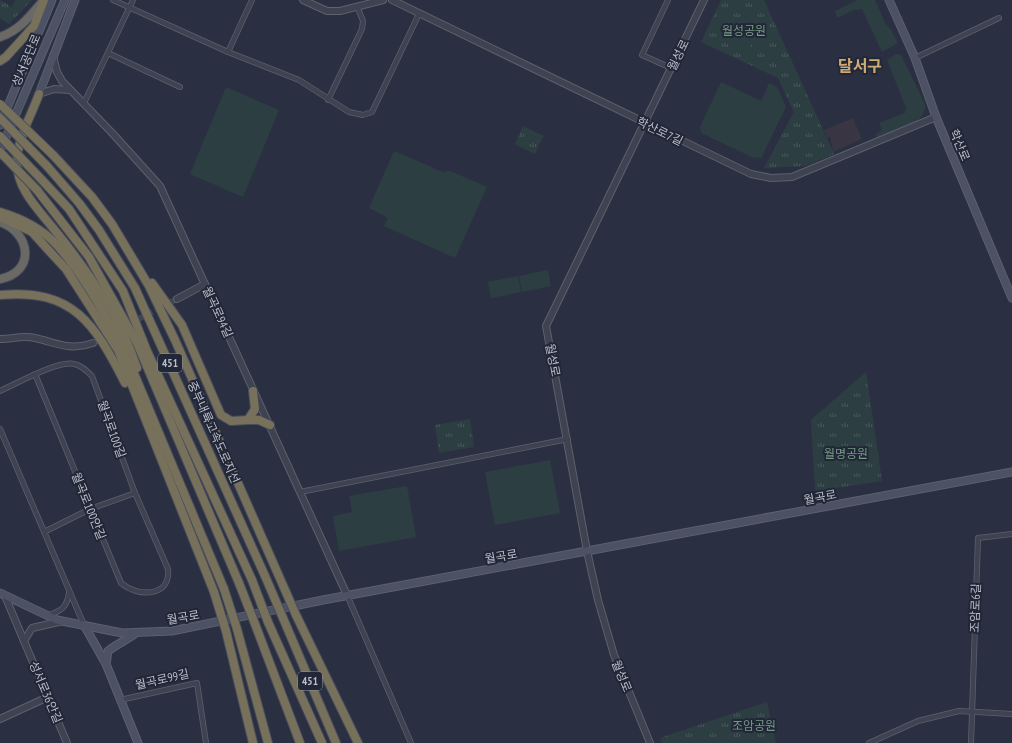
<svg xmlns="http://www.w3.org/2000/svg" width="1012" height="743" viewBox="0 0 1012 743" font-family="'PT Sans Narrow','Noto Sans KR',sans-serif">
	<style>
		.medical { fill: #393543 }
		.park { fill: url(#park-tufts) }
		.garden { fill: #2d3e43 }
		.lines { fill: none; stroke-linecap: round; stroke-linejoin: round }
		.tertiary-tunnel { stroke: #404556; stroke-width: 6; stroke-dasharray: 6 3; stroke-linecap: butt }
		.minor-casing { stroke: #5c606f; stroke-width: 6 }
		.tertiary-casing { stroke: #5c606f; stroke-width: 8 }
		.secondary-casing { stroke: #5c606f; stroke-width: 9 }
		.trunk-casing { stroke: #484d5c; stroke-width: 10 }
		.motorway-casing { stroke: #484d5c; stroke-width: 10 }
		.minor { stroke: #3e4251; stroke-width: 4.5 }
		.tertiary { stroke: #3e4251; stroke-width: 6 }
		.secondary { stroke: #4c5164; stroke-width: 7 }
		.trunk { stroke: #6a6966; stroke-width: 8 }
		.motorway { stroke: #77715b; stroke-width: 8 }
		.motorway-bridge-casing { stroke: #484d5c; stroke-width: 10; stroke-linecap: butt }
		.motorway-bridge { stroke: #77715b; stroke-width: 8 }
		.labels { text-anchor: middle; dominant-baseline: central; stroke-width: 4; stroke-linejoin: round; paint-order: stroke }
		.shield { fill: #222737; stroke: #8d919f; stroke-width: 1 }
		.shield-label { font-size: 11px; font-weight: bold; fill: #bbbecb }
		.park-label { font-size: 12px; fill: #749a83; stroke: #222737 }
		.street-label { font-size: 12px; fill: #bbbecb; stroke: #222737 }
		.district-label { font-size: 16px; font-weight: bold; fill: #ceaa73; stroke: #222737 }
	</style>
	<defs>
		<pattern id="park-tufts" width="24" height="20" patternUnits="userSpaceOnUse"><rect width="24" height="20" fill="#2d3e43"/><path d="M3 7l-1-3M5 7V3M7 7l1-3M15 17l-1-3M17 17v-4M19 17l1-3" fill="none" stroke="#4a585d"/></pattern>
	</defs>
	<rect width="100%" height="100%" fill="#2a3041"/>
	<path class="medical" d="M 853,118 L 862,139 L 833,152 L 830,137 L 827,138 L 824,130 Z"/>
	<g class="park">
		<path d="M 0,0 L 12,7 L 15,0 L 32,0 L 9,24 L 0,18 Z"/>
		<path d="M 721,0 L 764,0 L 834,154 L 805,166 L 764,168 L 794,112 L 778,78 L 701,42 Z"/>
		<path d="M 523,126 L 543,136 L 535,154 L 515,144 Z"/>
		<path d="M 866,372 L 882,481 L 815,491 L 811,420 Z"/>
		<path d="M 470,419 L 474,447 L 439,453 L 435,425 Z"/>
		<path d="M 767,702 L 776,743 L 662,743 L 660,738 Z"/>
	</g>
	<g class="garden">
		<path d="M 858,0 L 875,0 L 886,25 L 890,28 L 898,43 L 882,52 L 862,9 L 853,10 L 837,18 L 835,11 Z"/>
		<path d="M 743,15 L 762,24 L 747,53 L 728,43 Z"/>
		<path d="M 896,54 L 901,55 L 925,104 C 927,125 893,133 877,140 L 876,134 L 882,130 L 879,123 L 905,113 L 906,108 L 887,60 Z"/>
		<path d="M 721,82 L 761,101 L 769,83 L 777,87 L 786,107 L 761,158 L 752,157 L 701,133 L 700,127 Z"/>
		<path d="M 226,87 L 279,110 L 243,197 L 190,174 Z"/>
		<path d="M 394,151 L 443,172 L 450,171 L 487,187 L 455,258 L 384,226 L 388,218 L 369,208 Z"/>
		<path d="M 548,270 L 551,286 L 522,292 L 519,276 Z"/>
		<path d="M 518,276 L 521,292 L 491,298 L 488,282 Z"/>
		<path d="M 550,460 L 560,513 L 495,525 L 485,472 Z"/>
		<path d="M 407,486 L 416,537 L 339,551 L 333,516 L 352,512 L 349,496 Z"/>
	</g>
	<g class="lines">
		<path class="tertiary-tunnel" d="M 123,327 L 177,299"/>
		<g class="minor-casing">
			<g id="minor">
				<path d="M 113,0 L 228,52"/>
				<path d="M 252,0 L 228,52 L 299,80 L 349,112 L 363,115 L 372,112 L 419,14"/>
				<path d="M 668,0 L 642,55 L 671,68"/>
				<path d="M 108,53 L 180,87"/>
				<path d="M 915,58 L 999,18"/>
				<path d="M 328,100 L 362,29 L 363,21 L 357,6"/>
				<path d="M 84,103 L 133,0"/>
				<path d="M 0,391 C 16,384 58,360 74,364 C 81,365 87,371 92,376 L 135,493 L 168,569 C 171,598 137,597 121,583 L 35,374"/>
				<path d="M 0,429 L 84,625"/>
				<path d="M 300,492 L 568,439"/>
				<path d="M 44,532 L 90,509 L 135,493"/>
				<path d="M 347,595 L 411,743"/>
				<path d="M 47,615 C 61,612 67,607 69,593"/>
				<path d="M 120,700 L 197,683 L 206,743"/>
				<path d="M 869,743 L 918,721 L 959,711 L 1012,714"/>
				<path d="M 971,743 L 978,538 L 1012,534"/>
			</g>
		</g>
		<g class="tertiary-casing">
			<g id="tertiary">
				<path d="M 303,0 L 327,11 L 340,11 L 383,0"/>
				<path d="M 392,0 L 751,174 L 771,178 L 792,177 L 936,117"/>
				<path d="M 53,56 L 57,72 L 62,81 L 114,135 L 160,186 L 347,595"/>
				<path d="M 39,94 L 54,89 L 70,90"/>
				<path d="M 177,299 L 205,284"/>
				<path d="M 0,339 C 12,339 23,335 35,338 C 58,343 68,351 93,343"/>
				<path d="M 5,596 L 67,743"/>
				<path d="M 24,641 L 32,628 L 63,621"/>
				<path d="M 0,719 L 48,697"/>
				<path d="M 650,743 L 614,655 L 598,600 L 587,551 L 546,326 L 704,0"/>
			</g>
		</g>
		<g class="secondary-casing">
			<g id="secondary">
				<path d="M 889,0 L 915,58 L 936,117 L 1012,298"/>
				<path d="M 39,94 L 75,0"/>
				<path d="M 0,125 L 52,0"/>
				<path d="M 0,151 L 65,0"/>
				<path d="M 0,593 L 57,620 L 122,633 L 172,631 L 323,600 L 1012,472"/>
				<path d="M 84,625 L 106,664 L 138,743"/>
				<path d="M 106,664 L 108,651 C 117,644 127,640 136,633"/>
			</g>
		</g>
		<g class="trunk-casing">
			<g id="trunk">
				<path d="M 0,37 C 20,30 30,16 43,1"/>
				<path d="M 0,222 C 31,233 36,272 0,279"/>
			</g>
		</g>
		<g class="motorway-casing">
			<g id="motorway">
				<path d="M 0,61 L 6,57 L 34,26 L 44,0"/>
				<path d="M 39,94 C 31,117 17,138 17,163 C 17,189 38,209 53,228 C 71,250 88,273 103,297 C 117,319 129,343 137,368"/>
				<path d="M 53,155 L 92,197 L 112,224 L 149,286 L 175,340 L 278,574"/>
				<path d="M 47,166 L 79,203 L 99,230 L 135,288 L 265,576"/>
				<path d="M 42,180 L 69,209 L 123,291 L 147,351 L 252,580"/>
				<path d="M 37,190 L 89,257 L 137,343 L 239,583"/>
				<path d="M 0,212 C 20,218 41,228 56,244 C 83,274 103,312 123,347 L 224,589"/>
				<path d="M 1,217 L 32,232 L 52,254 L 66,269 L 118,350 L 214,592"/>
				<path d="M 152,283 L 182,325 L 221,415 L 231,421 L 248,420 L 255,409 L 253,391"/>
				<path d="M 0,295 C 73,288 95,324 125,383"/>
				<path d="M 248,420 L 259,420 L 270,425"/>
				<path d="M 296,615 L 358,743"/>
				<path d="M 283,618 L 336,743"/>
				<path d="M 268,622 L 322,743"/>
				<path d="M 255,624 L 300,743"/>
				<path d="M 237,629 L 268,743"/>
				<path d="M 226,631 L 253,743"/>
			</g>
		</g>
		<use href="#minor" class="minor"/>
		<use href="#tertiary" class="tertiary"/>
		<use href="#secondary" class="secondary"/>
		<use href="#trunk" class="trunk"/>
		<use href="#motorway" class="motorway"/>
		<g class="motorway-bridge-casing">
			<g id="motorway-bridge">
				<path d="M 0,104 L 53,155"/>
				<path d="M 0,118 L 47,166"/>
				<path d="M 0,136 L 42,180"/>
				<path d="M 0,152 L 37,190"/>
				<path d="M 278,574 L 296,615"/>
				<path d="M 265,576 L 283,618"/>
				<path d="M 252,580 L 268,622"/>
				<path d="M 239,583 L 255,624"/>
				<path d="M 224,589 L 237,629"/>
				<path d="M 214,592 L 226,631"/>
			</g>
		</g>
		<use href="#motorway-bridge" class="motorway-bridge"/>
	</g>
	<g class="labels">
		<g class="shield">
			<rect x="158" y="354" width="24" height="18" rx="3"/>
			<rect x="298" y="672" width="24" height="18" rx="3"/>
		</g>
		<g class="shield-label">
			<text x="170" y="363">451</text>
			<text x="310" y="681">451</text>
		</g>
		<g class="park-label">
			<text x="744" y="30">월성공원</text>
			<text x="846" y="453">월명공원</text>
			<text x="754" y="725">조암공원</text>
		</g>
		<g class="street-label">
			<text transform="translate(678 55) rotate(-64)">월성로</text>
			<text transform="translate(26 60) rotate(-67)">성서공단로</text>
			<text transform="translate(660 131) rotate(26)">학산로7길</text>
			<text transform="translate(960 145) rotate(67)">학산로</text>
			<text transform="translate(218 312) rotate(65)">월곡로94길</text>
			<text transform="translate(553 360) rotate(79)">월성로</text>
			<text transform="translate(112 429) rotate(70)">월곡로100길</text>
			<text transform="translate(214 432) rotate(66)">중부내륙고속도로지선</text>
			<text transform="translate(820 497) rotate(-11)">월곡로</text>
			<text transform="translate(89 506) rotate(68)">월곡로100안길</text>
			<text transform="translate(501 556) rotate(-10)">월곡로</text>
			<text transform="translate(975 608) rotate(-88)">조암로6길</text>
			<text transform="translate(183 617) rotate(-10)">월곡로</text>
			<text transform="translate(622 676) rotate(68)">월성로</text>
			<text transform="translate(162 679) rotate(-13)">월곡로99길</text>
			<text transform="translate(46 692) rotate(67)">성서로36안길</text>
		</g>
		<g class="district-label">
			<text x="860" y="66">달서구</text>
		</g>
	</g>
</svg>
